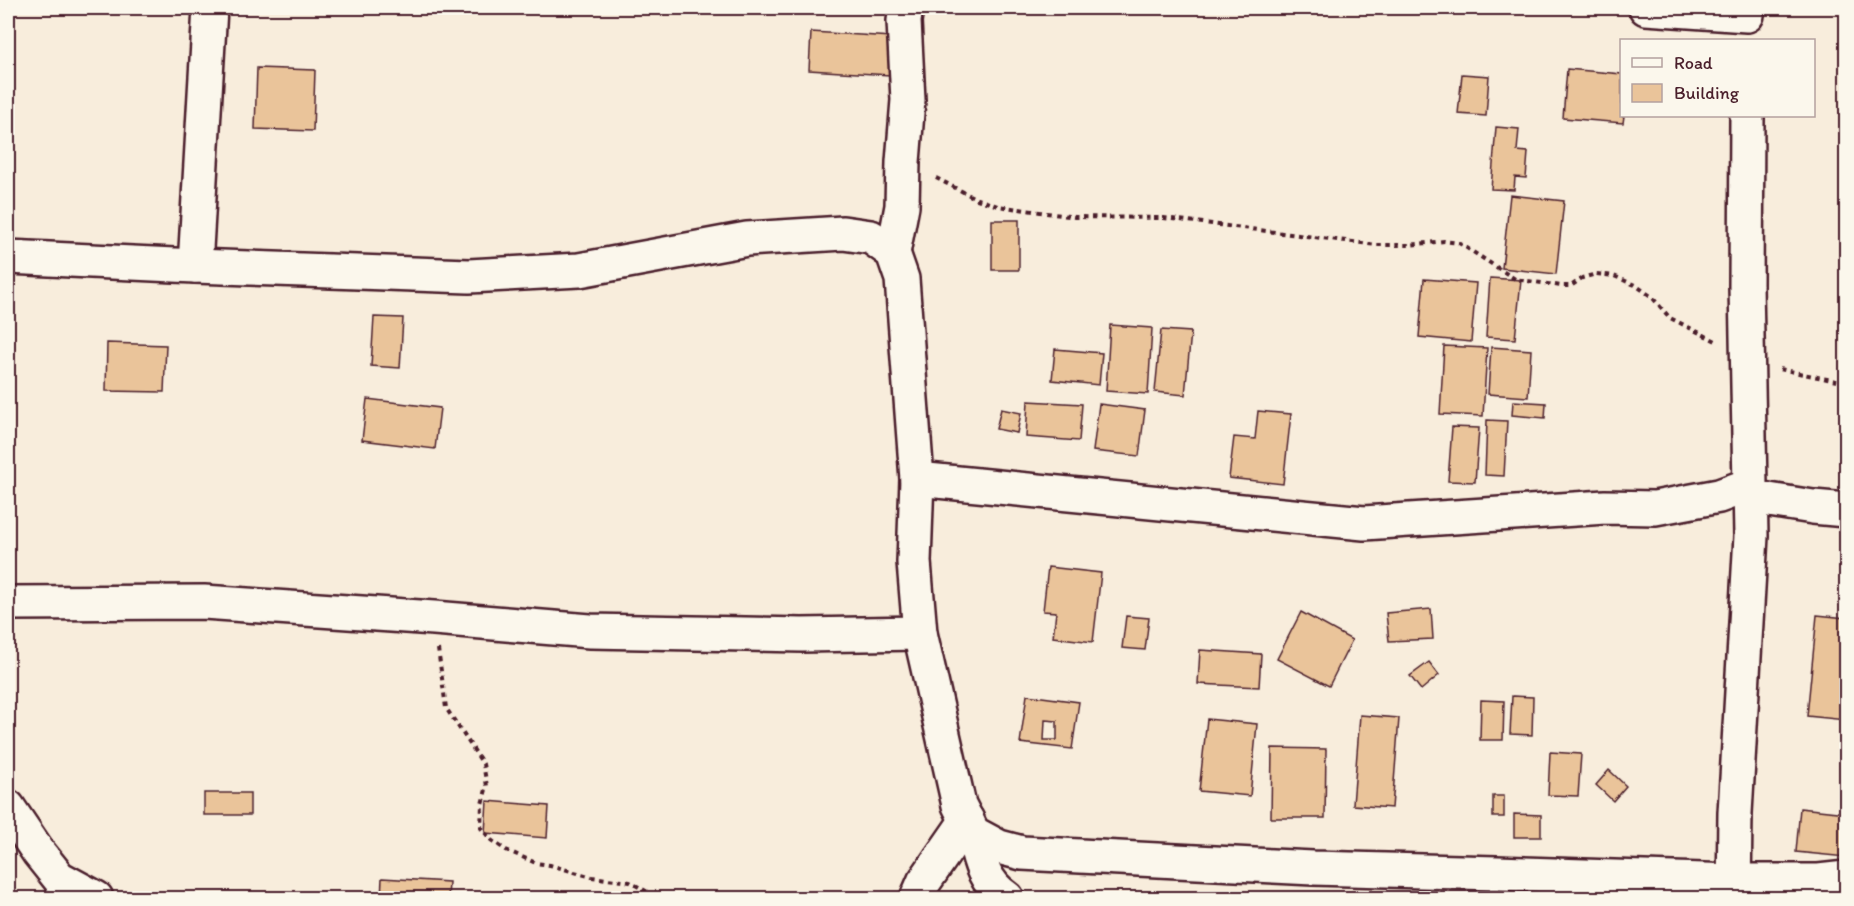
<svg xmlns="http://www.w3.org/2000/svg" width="1854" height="906" viewBox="0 0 1854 906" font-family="Itim,sans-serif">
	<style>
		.building { fill: #eac49a; stroke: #4a1f2b; stroke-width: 1.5; fill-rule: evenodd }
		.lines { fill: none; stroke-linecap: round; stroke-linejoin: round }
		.minor-casing { stroke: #4a1f2b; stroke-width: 38 }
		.path { stroke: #4a1f2b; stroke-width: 4; stroke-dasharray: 4.5 4.5; stroke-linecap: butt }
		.minor { stroke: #fbf7ec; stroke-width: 33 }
	</style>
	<rect width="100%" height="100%" fill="#f8eddc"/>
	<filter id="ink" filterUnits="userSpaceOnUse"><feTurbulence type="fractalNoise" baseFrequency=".0167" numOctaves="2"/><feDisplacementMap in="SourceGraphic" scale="12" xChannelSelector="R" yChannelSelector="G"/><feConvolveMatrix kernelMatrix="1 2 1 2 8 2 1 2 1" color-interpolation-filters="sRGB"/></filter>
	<g filter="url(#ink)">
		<g class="building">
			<path d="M 811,32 L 892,37 L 890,75 L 809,70 Z"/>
			<path d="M 257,68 L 315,70 L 313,131 L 255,129 Z"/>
			<path d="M 1567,69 L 1622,74 L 1622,116 L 1624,116 L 1623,123 L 1563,118 Z"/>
			<path d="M 1462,74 L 1489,76 L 1486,116 L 1458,114 Z"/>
			<path d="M 1496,127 L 1519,129 L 1517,151 L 1528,152 L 1526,178 L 1515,177 L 1514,190 L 1491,189 Z"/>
			<path d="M 1510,195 L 1564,201 L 1556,274 L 1502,268 Z"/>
			<rect x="992" y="220" width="27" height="50"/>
			<path d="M 1490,278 L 1521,280 L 1515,339 L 1486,337 Z"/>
			<path d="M 1424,279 L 1476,283 L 1471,342 L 1419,337 Z"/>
			<path d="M 374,317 L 403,318 L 400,368 L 371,366 Z"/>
			<path d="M 1110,325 L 1152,328 L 1148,394 L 1106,391 Z"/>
			<path d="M 1161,330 L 1191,332 L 1185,395 L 1155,392 Z"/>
			<path d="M 107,343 L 166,345 L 164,392 L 106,391 Z"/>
			<path d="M 1444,346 L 1487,348 L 1483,416 L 1440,414 Z"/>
			<path d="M 1491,347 L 1531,350 L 1528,397 L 1488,394 Z"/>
			<path d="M 1055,349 L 1102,353 L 1099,385 L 1052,380 Z"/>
			<path d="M 367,399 L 440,408 L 435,449 L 362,440 Z"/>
			<path d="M 1028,401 L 1082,404 L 1079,441 L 1026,437 Z"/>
			<path d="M 1513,401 L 1546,403 L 1545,418 L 1512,415 Z"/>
			<path d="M 1099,404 L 1145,410 L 1139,456 L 1093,451 Z"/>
			<path d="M 1001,409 L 1021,413 L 1017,433 L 996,429 Z"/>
			<path d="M 1258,411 L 1291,414 L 1283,484 L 1229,478 L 1234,437 L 1255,439 Z"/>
			<path d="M 1487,420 L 1507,421 L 1504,476 L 1485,475 Z"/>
			<path d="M 1452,427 L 1479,428 L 1475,482 L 1448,481 Z"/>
			<path d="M 1048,567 L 1101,573 L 1093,642 L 1053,637 L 1056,612 L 1043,611 Z"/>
			<path d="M 1431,609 L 1433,639 L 1389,641 L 1386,613 Z"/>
			<path d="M 1301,612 L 1352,640 L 1329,686 L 1277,659 Z"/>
			<path d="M 1817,615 L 1846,618 L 1846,720 L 1807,716 Z"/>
			<path d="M 1126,616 L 1149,618 L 1145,650 L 1122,648 Z"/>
			<path d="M 1200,650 L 1261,654 L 1259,687 L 1198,684 Z"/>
			<path d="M 1429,662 L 1439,675 L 1421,690 L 1410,676 Z"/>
			<path d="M 1027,695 L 1079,702 L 1072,749 L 1020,743 ZM 1045,720 L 1057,721 L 1057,740 L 1044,740 Z"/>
			<path d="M 1512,696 L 1533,697 L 1532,735 L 1510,734 Z"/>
			<path d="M 1481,700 L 1504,701 L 1503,740 L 1480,740 Z"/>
			<path d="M 1360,715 L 1399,718 L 1392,808 L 1353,805 Z"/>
			<path d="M 1207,719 L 1257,724 L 1250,796 L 1199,791 Z"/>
			<path d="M 1272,748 L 1326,749 L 1325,818 L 1271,818 Z"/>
			<path d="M 1550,752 L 1581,754 L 1578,796 L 1548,795 Z"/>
			<path d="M 1609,770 L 1626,786 L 1613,801 L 1596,785 Z"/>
			<rect x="204" y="793" width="46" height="22"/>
			<rect x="1493" y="796" width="11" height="21"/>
			<path d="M 487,801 L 549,806 L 547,838 L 485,833 Z"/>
			<path d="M 1800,808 L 1846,813 L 1846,857 L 1796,852 Z"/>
			<path d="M 1514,814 L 1541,815 L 1541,837 L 1514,837 Z"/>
			<path d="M 382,878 L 449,882 L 448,898 L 381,898 Z"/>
			<path d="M 1475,894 L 1521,895 L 1521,898 L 1474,898 Z"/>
		</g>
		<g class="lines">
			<g class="minor-casing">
				<g id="minor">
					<path d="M 1646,8 L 1747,15"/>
					<path d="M 893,253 L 902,206 L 903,162 L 908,100 L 904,21 L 906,8"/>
					<path d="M 8,257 L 195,266 L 469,276 L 579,270 L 747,239 L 843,233 L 871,237 L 893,253 L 902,279 L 917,479 L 914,562 L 920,633 L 928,668 L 959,805 L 973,833 L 999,847 L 1022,853 L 1313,868 L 1497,873 L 1734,881 L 1819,881 L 1846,878"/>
					<path d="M 195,266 L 210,8"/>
					<path d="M 917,479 L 1364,523 L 1605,507 L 1655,508 L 1719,496 L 1749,485"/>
					<path d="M 1750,497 L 1813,507 L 1846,510"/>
					<path d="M 8,603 L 204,602 L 434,618 L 590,631 L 802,635 L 920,633"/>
					<path d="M 8,807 L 39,853 L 59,878 L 96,898"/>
					<path d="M 973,833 C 979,859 983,882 1007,898"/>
					<path d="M 917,898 L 924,882 L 967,820"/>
					<path d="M 1734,898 L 1735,813 L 1751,536 L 1746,286 L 1747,116"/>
				</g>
			</g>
			<g class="path">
				<path d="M 936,178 L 977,199 L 998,206 L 1075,217 L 1164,218 L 1377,245 L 1409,245 L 1444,241 L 1459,243 L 1515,279 L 1561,286 L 1571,286 L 1582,278 L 1596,274 L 1614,276 L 1635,285 L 1651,296 L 1670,318 L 1716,341"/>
				<path d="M 1780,369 L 1846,383"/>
				<path d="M 438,649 L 446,708 L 483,764 L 487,786 L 482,804 L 481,828 L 491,840 L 506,850 L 536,863 L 550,865 L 592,877 L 630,882 L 658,898"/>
			</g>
			<use href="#minor" class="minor"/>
		</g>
	</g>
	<rect width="1854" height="906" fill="none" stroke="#fbf7ec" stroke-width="30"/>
	<rect x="15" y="15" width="1824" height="876" fill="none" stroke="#4a1f2b" stroke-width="2" filter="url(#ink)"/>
	<rect x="1620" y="39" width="195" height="78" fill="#fbf7ec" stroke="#b4a19f" stroke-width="1.5"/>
	<rect x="1632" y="58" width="30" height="9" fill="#fbf7ec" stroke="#b4a19f" stroke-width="1.5"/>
	<text x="1674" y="69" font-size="18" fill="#4a1f2b">Road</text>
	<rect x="1632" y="84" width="30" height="18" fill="#eac49a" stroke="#b4a19f" stroke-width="1.5"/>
	<text x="1674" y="99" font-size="18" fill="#4a1f2b">Building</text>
</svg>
